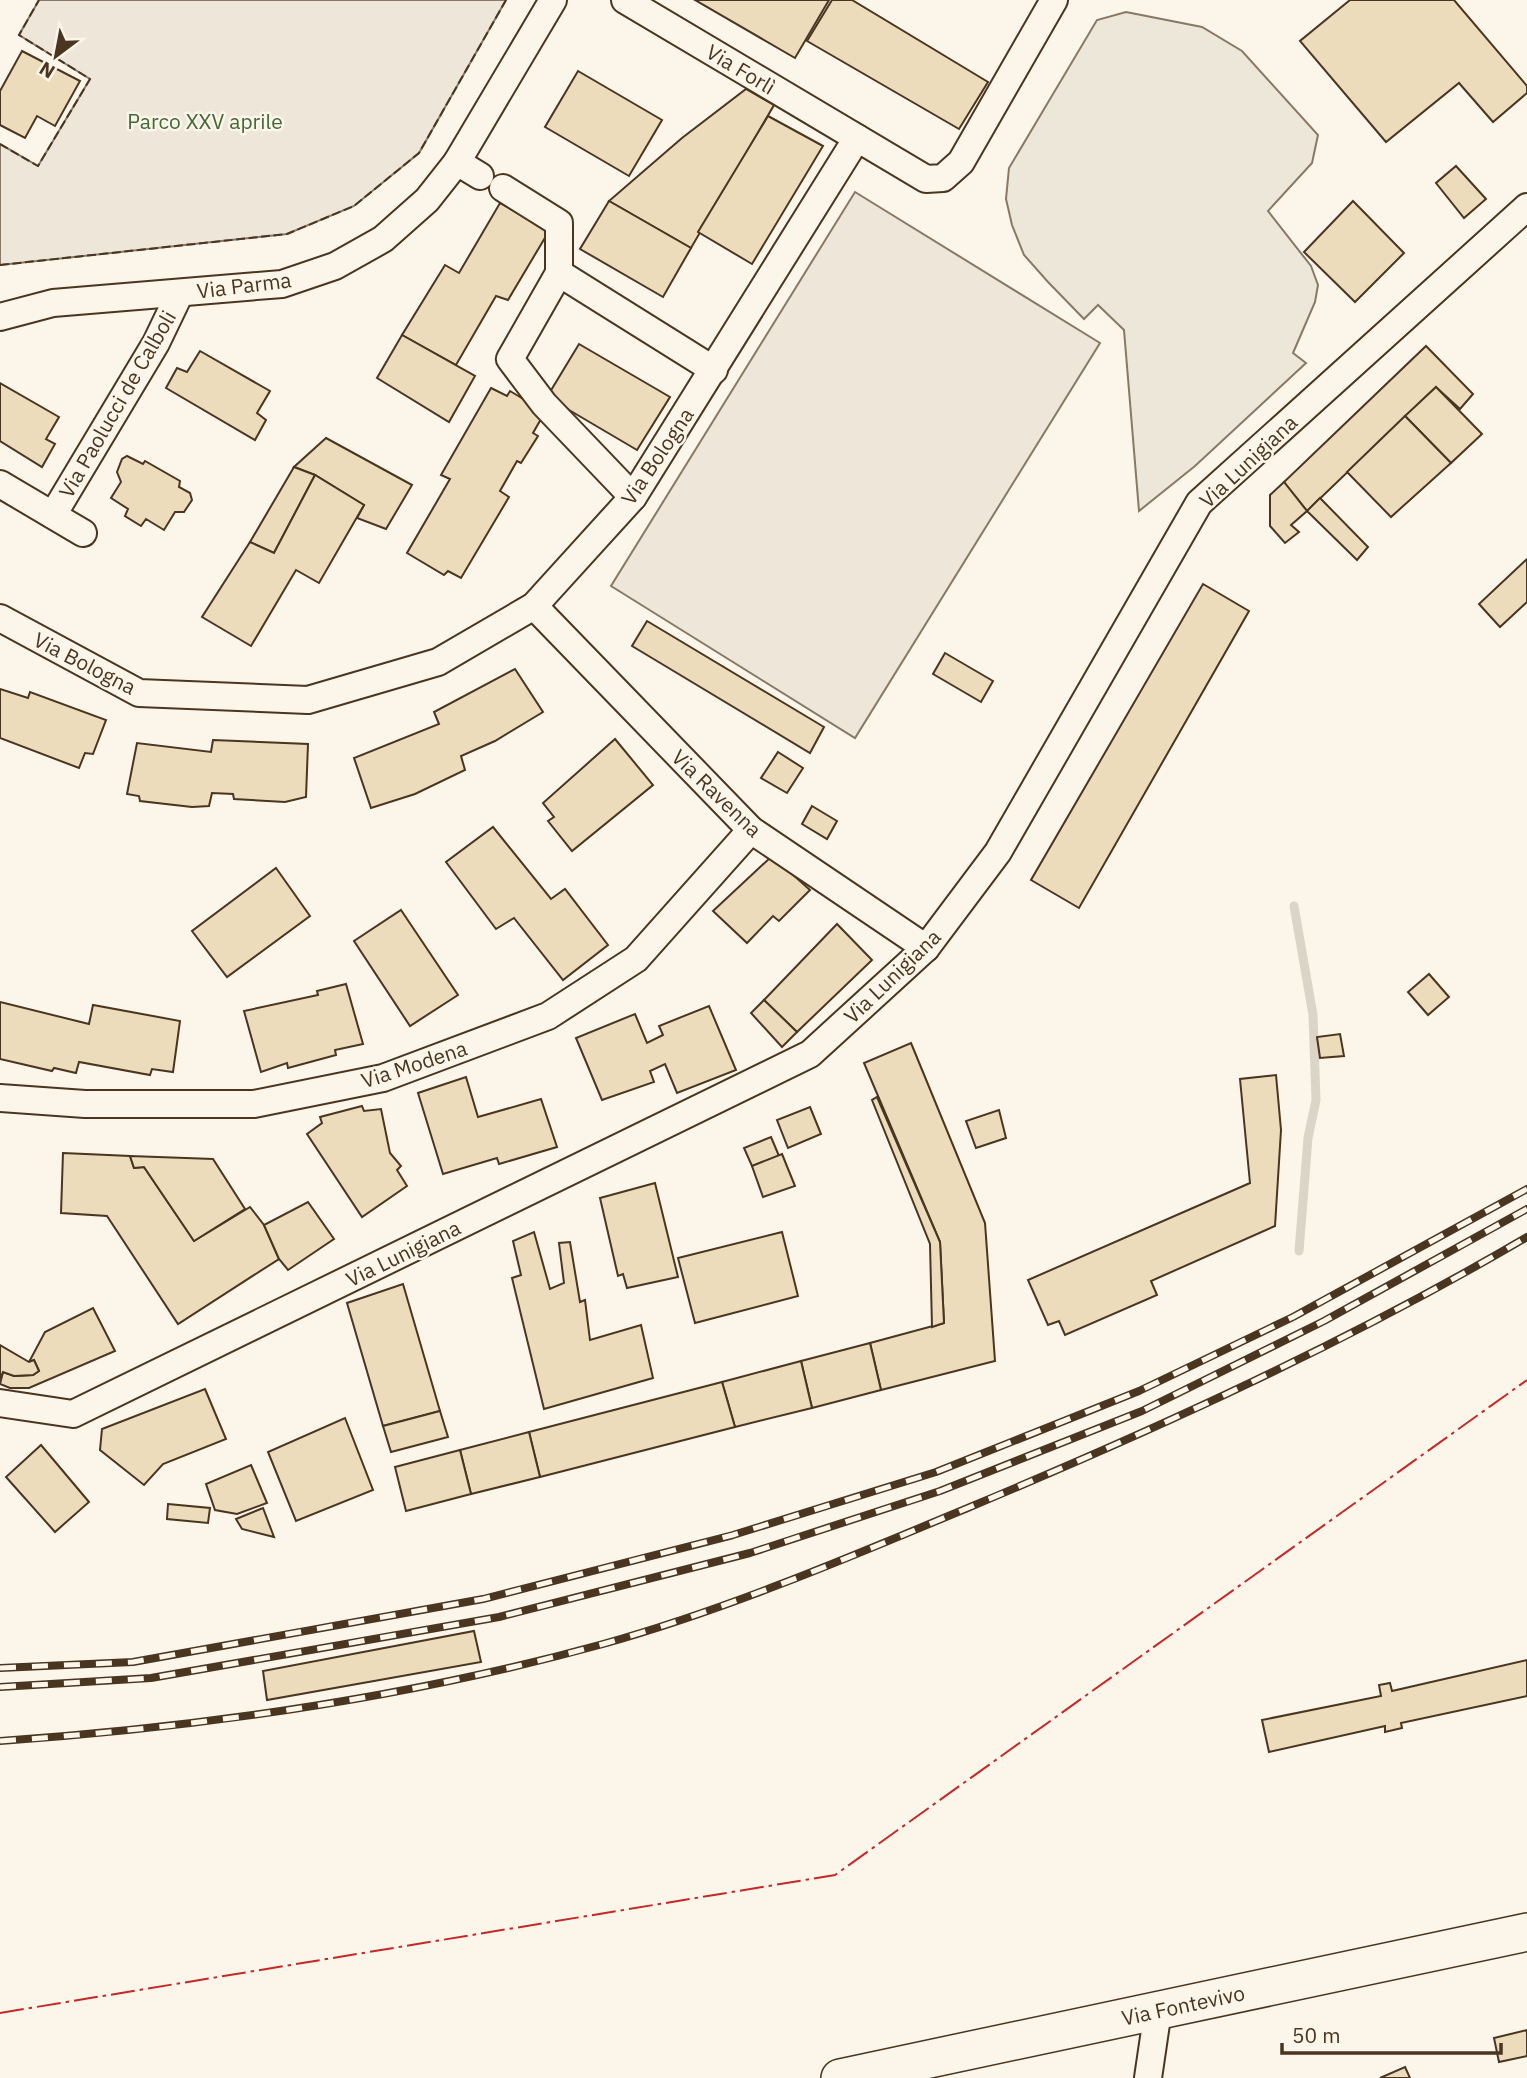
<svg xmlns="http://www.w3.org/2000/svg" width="1527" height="2078" viewBox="0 0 1527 2078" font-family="'IBM Plex Sans',sans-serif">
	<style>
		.green { fill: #ede6d9; stroke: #887966; stroke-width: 2 }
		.parking { fill: #ede7d9; stroke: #887966; stroke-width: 2 }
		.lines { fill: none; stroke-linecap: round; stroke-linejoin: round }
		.stream { stroke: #dcd4c6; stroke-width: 9 }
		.building { fill: #ecdcbc; stroke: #4a3520; stroke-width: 2 }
		.street-casing { stroke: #4a3520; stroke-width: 30 }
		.secondary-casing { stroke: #4a3520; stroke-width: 40 }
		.street { stroke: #fbf6e9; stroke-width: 26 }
		.secondary { stroke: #fbf6e9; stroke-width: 37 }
		.rail-casing { stroke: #4a3520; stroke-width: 8 }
		.rail { stroke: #fbf6e9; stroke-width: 5; stroke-dasharray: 16; stroke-linecap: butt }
		.fence { stroke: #4a3520; stroke-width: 2; stroke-dasharray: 9 3.5; stroke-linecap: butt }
		.power { stroke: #c62828; stroke-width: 2; stroke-dasharray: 24 5 3.5 5; stroke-linecap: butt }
		.labels { text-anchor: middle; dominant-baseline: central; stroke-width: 5; stroke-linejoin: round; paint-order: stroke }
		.street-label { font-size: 21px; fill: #4a3520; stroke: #fbf6e9 }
		.park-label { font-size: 21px; fill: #436837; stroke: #fbf6e9 }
	</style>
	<rect width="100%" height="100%" fill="#fbf6e9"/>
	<g class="green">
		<path d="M 39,0 L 506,0 L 419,153 L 354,206 L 287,234 L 0,265 L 0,144 L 38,166 L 90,79 L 19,35 Z"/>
		<path d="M 855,192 L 1100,343 L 855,738 L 611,586 Z"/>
	</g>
	<path class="parking" d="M 1126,12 L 1202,27 L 1242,51 L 1318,135 L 1312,163 L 1268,211 L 1311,266 L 1318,285 L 1315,302 L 1293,353 L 1306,363 L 1195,466 L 1139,511 L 1124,330 L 1098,305 L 1084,319 L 1048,282 L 1024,255 L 1012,225 L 1006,199 L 1009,168 L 1097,20 Z"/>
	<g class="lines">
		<path class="stream" d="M 1294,906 L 1313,1015 L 1316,1100 L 1308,1138 L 1299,1251"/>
	</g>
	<g class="building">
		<path d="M 695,0 L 829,0 L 795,58 Z"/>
		<path d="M 832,0 L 852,0 L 988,82 L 959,129 L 807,41 Z"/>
		<path d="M 1350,0 L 1454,0 L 1527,86 L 1527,93 L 1493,122 L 1459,83 L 1386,142 L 1300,41 Z"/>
		<path d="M 22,51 L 80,81 L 55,126 L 37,116 L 25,138 L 0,125 L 0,91 Z"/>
		<path d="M 578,71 L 662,120 L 629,176 L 545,127 Z"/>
		<path d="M 746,89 L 774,105 L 691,248 L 609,201 L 682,138 Z"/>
		<path d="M 768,116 L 823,146 L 752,264 L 698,232 Z"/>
		<path d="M 1456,166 L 1486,199 L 1464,218 L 1436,183 Z"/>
		<path d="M 609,201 L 691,248 L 663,297 L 580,249 Z"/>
		<path d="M 1353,201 L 1404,253 L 1355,302 L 1304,252 Z"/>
		<path d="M 500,203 L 549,231 L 508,300 L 496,296 L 456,365 L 402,335 L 445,265 L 459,273 Z"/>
		<path d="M 402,335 L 475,376 L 449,422 L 377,378 Z"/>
		<path d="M 579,344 L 670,397 L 637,450 L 547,397 Z"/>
		<path d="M 1426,346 L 1473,394 L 1460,409 L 1436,387 L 1307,511 L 1284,482 Z"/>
		<path d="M 200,351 L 270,391 L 257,413 L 266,420 L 255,440 L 166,388 L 177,368 L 187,372 Z"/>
		<path d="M 0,383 L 59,417 L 46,439 L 55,444 L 42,467 L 0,441 Z"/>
		<path d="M 1436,387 L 1482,434 L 1451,463 L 1405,416 Z"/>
		<path d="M 491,388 L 507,396 L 510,391 L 545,412 L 533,433 L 538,436 L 521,463 L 517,461 L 500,491 L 509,497 L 461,578 L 448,571 L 444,575 L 407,553 L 450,479 L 441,475 Z"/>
		<path d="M 1405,416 L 1451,463 L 1391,517 L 1347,472 Z"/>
		<path d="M 326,438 L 412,485 L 386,529 L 357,518 L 364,505 L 315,475 L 294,467 Z"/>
		<path d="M 127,456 L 143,464 L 145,461 L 180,481 L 179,487 L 190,493 L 192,500 L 184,512 L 175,512 L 164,530 L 146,519 L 141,526 L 125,516 L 128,509 L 111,498 L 121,482 L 117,472 L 122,459 Z"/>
		<path d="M 294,467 L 315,475 L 274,553 L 250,542 Z"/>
		<path d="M 315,475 L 364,505 L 319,583 L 296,570 L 251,646 L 202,617 L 250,542 L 274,553 Z"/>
		<path d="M 1284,482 L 1307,511 L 1291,525 L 1299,532 L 1285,543 L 1270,526 L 1270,495 Z"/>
		<path d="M 1320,498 L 1368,547 L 1357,560 L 1307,511 Z"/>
		<path d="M 1527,559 L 1527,602 L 1500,627 L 1479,604 Z"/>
		<path d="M 1203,584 L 1249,611 L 1079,908 L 1031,880 Z"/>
		<path d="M 647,621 L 824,727 L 810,753 L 632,646 Z"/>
		<path d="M 945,653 L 993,681 L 981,702 L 933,674 Z"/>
		<path d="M 515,669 L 543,712 L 495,741 L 461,756 L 465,770 L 415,794 L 371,808 L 354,758 L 439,724 L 434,712 Z"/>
		<path d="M 0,689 L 28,698 L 30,692 L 106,720 L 93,754 L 85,753 L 79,768 L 0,738 Z"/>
		<path d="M 615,739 L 653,785 L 572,851 L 548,821 L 554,817 L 543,803 Z"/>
		<path d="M 213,740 L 308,744 L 306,797 L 285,802 L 234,799 L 233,794 L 212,793 L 209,806 L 192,807 L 140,801 L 139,796 L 127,794 L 137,743 L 211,752 Z"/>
		<path d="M 778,752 L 803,768 L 787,793 L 761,778 Z"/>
		<path d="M 812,806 L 837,821 L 827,839 L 802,824 Z"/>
		<path d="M 493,827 L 551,899 L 565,889 L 608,945 L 563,980 L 514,918 L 496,929 L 446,862 Z"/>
		<path d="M 772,856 L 810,890 L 779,921 L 773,916 L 747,943 L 713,911 Z"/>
		<path d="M 276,868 L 310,916 L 227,977 L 192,931 Z"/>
		<path d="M 401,910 L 458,995 L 410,1026 L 354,941 Z"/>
		<path d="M 837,924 L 872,960 L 797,1032 L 764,1000 Z"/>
		<path d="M 1429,974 L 1449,997 L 1428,1015 L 1408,992 Z"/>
		<path d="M 346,984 L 363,1044 L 335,1050 L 336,1055 L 288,1068 L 287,1063 L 261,1072 L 244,1011 L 318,995 L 317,991 Z"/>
		<path d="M 764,1000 L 797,1032 L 782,1047 L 751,1013 Z"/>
		<path d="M 0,1002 L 89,1024 L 93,1005 L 180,1021 L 173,1072 L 152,1069 L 150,1075 L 79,1062 L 76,1073 L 54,1068 L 52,1071 L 0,1059 Z"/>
		<path d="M 709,1006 L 736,1070 L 677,1093 L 665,1064 L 650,1071 L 654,1082 L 602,1100 L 576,1038 L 635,1014 L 647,1043 L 663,1035 L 659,1026 Z"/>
		<path d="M 1340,1034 L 1344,1056 L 1320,1058 L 1317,1037 Z"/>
		<path d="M 911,1043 L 985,1223 L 995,1361 L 881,1390 L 870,1343 L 944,1323 L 940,1242 L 864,1063 Z"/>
		<path d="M 1276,1075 L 1281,1130 L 1275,1226 L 1151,1281 L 1157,1295 L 1065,1335 L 1059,1321 L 1048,1325 L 1028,1280 L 1250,1183 L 1240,1079 Z"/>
		<path d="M 466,1077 L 478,1117 L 541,1099 L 557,1147 L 499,1164 L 497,1158 L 443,1174 L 418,1093 Z"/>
		<path d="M 877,1097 L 940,1242 L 944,1323 L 932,1327 L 930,1244 L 872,1100 Z"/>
		<path d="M 362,1106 L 364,1111 L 381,1109 L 390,1153 L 401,1166 L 397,1170 L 407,1186 L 362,1217 L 307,1134 L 322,1123 L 320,1117 Z"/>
		<path d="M 810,1107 L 821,1134 L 788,1148 L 777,1120 Z"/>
		<path d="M 999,1110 L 1006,1138 L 976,1148 L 966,1121 Z"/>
		<path d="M 771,1137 L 779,1156 L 752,1166 L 744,1148 Z"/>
		<path d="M 63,1153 L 130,1156 L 134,1168 L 144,1167 L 194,1241 L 250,1207 L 264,1225 L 279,1259 L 178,1324 L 107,1216 L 61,1213 Z"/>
		<path d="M 782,1154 L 795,1186 L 763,1197 L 752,1166 Z"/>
		<path d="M 130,1156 L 213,1159 L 245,1209 L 194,1241 L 144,1167 L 134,1168 Z"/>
		<path d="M 655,1183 L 678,1277 L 627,1288 L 623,1274 L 618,1276 L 600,1198 Z"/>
		<path d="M 308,1202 L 334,1239 L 288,1270 L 279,1259 L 264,1225 Z"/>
		<path d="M 534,1232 L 550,1289 L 564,1283 L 559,1243 L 570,1242 L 580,1302 L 585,1300 L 590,1340 L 641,1325 L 653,1378 L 544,1409 L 512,1278 L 521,1275 L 513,1241 Z"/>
		<path d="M 782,1232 L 798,1296 L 695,1323 L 678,1258 Z"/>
		<path d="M 403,1284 L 440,1411 L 383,1426 L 347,1303 Z"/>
		<path d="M 93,1308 L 115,1351 L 29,1388 L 10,1388 L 0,1384 L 3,1372 L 14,1376 L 33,1375 L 39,1371 L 34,1360 L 29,1362 L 45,1332 Z"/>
		<path d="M 870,1343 L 881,1390 L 812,1408 L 801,1361 Z"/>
		<path d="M 0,1345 L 29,1362 L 34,1360 L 39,1371 L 33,1375 L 14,1376 L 3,1372 L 0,1379 Z"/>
		<path d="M 801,1361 L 812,1408 L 735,1427 L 722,1382 Z"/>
		<path d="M 722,1382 L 735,1427 L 540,1477 L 529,1432 Z"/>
		<path d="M 205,1389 L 226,1439 L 163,1464 L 144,1485 L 100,1450 L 102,1429 Z"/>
		<path d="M 440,1411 L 448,1437 L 391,1452 L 383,1426 Z"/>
		<path d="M 345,1418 L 373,1490 L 296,1521 L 268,1452 Z"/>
		<path d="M 529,1432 L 540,1477 L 471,1494 L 460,1450 Z"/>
		<path d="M 41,1445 L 89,1502 L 55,1532 L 6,1477 Z"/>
		<path d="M 460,1450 L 471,1494 L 406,1511 L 395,1467 Z"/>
		<path d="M 251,1465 L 267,1503 L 237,1514 L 215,1510 L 206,1484 Z"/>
		<path d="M 168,1504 L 210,1508 L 208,1523 L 167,1519 Z"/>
		<path d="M 263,1508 L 274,1537 L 242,1529 L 236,1519 Z"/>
		<path d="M 474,1631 L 481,1662 L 267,1700 L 263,1671 Z"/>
		<path d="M 1527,1660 L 1527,1696 L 1401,1723 L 1402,1728 L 1385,1732 L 1385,1726 L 1269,1752 L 1262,1720 L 1381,1696 L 1379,1685 L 1390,1683 L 1392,1691 Z"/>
		<path d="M 1527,2030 L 1527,2056 L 1499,2062 L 1494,2038 Z"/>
		<path d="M 1405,2067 L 1410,2078 L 1380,2078 Z"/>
	</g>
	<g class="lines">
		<g class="street-casing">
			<g id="street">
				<path d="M 625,0 L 926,179 L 943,178 L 961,162 L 1054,0"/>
				<path d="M 457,162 L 480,176"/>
				<path d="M 503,188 L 559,223 L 559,273"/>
				<path d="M 0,317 L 53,303 L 282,284 L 335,266 L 383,239 L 427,200 L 457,162 L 553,0"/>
				<path d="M 0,484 L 83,533"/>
				<path d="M 633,497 L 544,404 L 510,359 L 559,273 L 714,370"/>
				<path d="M 53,515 L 156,343 L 180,293"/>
				<path d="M 534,606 L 751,830 L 926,948"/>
				<path d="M 0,618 L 139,693 L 308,700 L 438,662 L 534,606 L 633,497 L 857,138"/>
				<path d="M 0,1098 L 85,1104 L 254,1104 L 383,1078 L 548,1016 L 636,959 L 751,830"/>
				<path d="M 0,1403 L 73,1414 L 810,1054 L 926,948 L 998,852 L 1199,503 L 1527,207"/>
				<path d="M 1148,2078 L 1158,2010"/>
			</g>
		</g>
		<g class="secondary-casing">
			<path id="secondary" d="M 840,2078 L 1527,1932"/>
		</g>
		<use href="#street" class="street"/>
		<use href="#secondary" class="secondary"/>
		<g class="rail-casing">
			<g id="rail">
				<path d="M 0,1668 L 133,1662 L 483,1599 L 733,1535 L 936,1472 L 1139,1391 L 1293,1317 L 1527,1189"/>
				<path d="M 0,1687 L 151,1678 L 499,1617 L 750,1553 L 940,1491 L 1142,1411 L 1324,1321 L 1527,1209"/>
				<path d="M 0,1741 C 202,1727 407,1698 603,1644 C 728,1609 850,1557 970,1507 C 1161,1427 1348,1342 1527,1237"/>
			</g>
		</g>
		<use href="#rail" class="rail"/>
		<g class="fence">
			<path d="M 0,144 L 38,166 L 90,79 L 19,35 L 39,0"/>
			<path d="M 0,265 L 287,234 L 354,206 L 419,153 L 506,0"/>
		</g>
		<path class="power" d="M 0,2013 L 835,1875 L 1527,1380"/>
	</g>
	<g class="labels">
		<g class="street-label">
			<text transform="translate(741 69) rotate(31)">Via Forlì</text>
			<text transform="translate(244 285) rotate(-7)">Via Parma</text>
			<text transform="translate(117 404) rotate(-60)">Via Paolucci de Calboli</text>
			<text transform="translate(657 456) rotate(-56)">Via Bologna</text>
			<text transform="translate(1248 461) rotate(-43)">Via Lunigiana</text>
			<text transform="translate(85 663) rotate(27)">Via Bologna</text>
			<text transform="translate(717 793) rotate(44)">Via Ravenna</text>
			<text transform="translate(892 976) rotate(-44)">Via Lunigiana</text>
			<text transform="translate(414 1064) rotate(-18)">Via Modena</text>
			<text transform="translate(403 1253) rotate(-26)">Via Lunigiana</text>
			<text transform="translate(1183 2005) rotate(-12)">Via Fontevivo</text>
		</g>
		<g class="park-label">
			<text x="205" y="121">Parco XXV aprile</text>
		</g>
	</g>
	<g transform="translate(56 56) rotate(212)" stroke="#fbf6e9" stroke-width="5" paint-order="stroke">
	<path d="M0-5L12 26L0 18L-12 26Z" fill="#4a3520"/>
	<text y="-10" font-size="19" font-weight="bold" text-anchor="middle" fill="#4a3520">N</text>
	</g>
	<path d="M1282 2043v10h219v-10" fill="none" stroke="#4a3520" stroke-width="3.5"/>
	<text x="1292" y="2043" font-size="21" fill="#4a3520" stroke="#fbf6e9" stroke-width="5" paint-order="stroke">50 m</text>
</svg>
